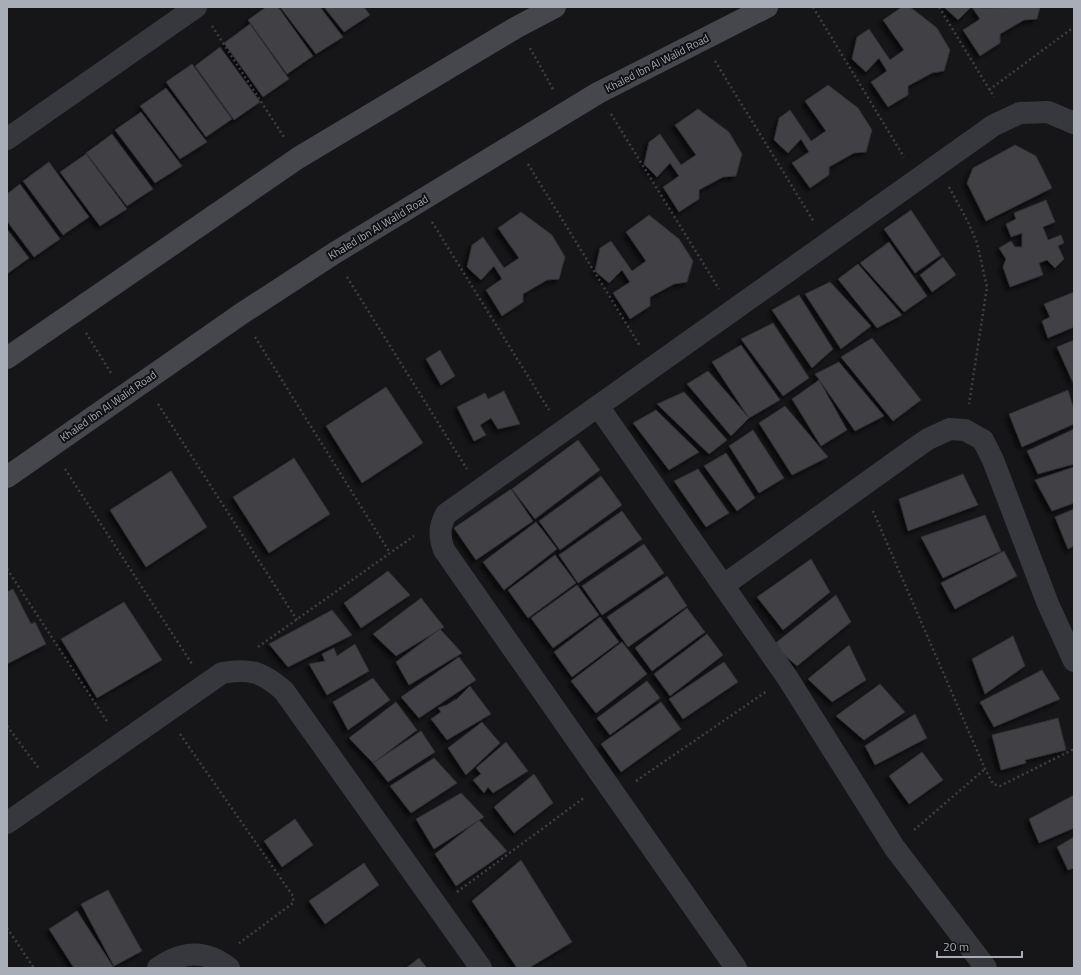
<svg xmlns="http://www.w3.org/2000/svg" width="1081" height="975" viewBox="0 0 1081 975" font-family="'Titillium Web',sans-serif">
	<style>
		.building { fill: #404145; stroke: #303034; filter: url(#shadow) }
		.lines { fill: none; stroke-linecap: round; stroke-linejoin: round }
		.path { stroke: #3d3f44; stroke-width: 2.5; stroke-dasharray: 2 3; stroke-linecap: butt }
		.street { stroke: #37383d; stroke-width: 22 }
		.secondary { stroke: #45474d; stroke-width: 22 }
		.labels { text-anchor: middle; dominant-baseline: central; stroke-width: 4; stroke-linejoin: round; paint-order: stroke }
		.street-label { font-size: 11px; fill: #a8adb8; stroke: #111113 }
	</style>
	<defs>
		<filter id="shadow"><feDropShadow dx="-3.5" dy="3.5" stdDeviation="2" flood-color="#0009"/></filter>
	</defs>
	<rect width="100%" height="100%" fill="#161618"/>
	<g class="building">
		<path d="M 266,7 L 278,7 L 313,56 L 287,74 L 248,20 Z"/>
		<path d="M 280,7 L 320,7 L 343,37 L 316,54 Z"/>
		<path d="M 324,7 L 364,7 L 370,15 L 344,32 Z"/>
		<path d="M 902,7 L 910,7 L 937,28 L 950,50 L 944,71 L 932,73 L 908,86 L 908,95 L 888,107 L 871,82 L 887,71 L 879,58 L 866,72 L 852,59 L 857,37 L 869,29 L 890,60 L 904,50 L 883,20 Z"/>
		<path d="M 944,7 L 971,7 L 958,20 Z"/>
		<path d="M 972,7 L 982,8 L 1040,7 L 1037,19 L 1024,20 L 1000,34 L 1000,43 L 980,56 L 963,30 L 980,19 Z"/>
		<path d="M 250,24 L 289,79 L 263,97 L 224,43 Z"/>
		<path d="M 220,47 L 260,102 L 234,120 L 195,66 Z"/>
		<path d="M 192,64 L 232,119 L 206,137 L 166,82 Z"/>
		<path d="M 828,85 L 858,108 L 872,130 L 866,152 L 854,153 L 829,167 L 829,175 L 810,188 L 792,163 L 809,152 L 801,139 L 788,153 L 774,140 L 779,118 L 790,110 L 811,141 L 826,131 L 805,101 Z"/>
		<path d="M 166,88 L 207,142 L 180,159 L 140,106 Z"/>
		<path d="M 698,109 L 729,132 L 742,154 L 736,176 L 723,177 L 699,190 L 699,199 L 679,212 L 663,187 L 679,176 L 670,163 L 657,177 L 644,164 L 649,142 L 660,134 L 681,165 L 696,155 L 675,125 Z"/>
		<path d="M 141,112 L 182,166 L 155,183 L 115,130 Z"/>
		<path d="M 112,134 L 153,189 L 127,206 L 86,153 Z"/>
		<path d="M 1015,145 L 1036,156 L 1052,188 L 986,221 L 967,183 L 973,168 Z"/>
		<path d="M 86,154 L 127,209 L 100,226 L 60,172 Z"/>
		<path d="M 49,162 L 89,217 L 63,235 L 23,181 Z"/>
		<path d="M 20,184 L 60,239 L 34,257 L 7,221 L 7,194 Z"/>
		<path d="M 1046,200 L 1055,222 L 1043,227 L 1048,240 L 1061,235 L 1064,243 L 1058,246 L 1064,259 L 1055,268 L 1047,260 L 1039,263 L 1043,275 L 1010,287 L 1003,267 L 1006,259 L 999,248 L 1011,241 L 1015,247 L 1022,247 L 1022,233 L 1011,237 L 1006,224 L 1016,219 L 1014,213 Z"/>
		<path d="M 911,210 L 941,255 L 915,273 L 884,229 Z"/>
		<path d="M 521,212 L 552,235 L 565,257 L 559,279 L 547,280 L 523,294 L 523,302 L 502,316 L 486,290 L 502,279 L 494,266 L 481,280 L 467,267 L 472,245 L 483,237 L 504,268 L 519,258 L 498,228 Z"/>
		<path d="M 649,215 L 679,239 L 693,261 L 687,282 L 674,284 L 650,297 L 650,306 L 630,319 L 613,293 L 630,282 L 622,270 L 609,283 L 595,271 L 600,248 L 611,241 L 632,271 L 646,261 L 626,232 Z"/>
		<path d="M 7,229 L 29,258 L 7,274 Z"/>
		<path d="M 889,242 L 927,296 L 904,312 L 860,263 Z"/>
		<path d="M 943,257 L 956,275 L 932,292 L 920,275 Z"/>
		<path d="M 858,264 L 902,315 L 877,328 L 838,279 Z"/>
		<path d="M 830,282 L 871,326 L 841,349 L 805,294 Z"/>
		<path d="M 1074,292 L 1074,327 L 1048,338 L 1042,321 L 1050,317 L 1044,304 Z"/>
		<path d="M 799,295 L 833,349 L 812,368 L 772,310 Z"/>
		<path d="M 773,323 L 809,378 L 783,396 L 741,339 Z"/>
		<path d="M 872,338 L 921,400 L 893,421 L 841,357 Z"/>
		<path d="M 1074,340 L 1074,385 L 1057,347 Z"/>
		<path d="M 741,345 L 780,400 L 749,418 L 712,362 Z"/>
		<path d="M 440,350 L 455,376 L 441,385 L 426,359 Z"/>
		<path d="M 839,362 L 884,416 L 855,431 L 815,374 Z"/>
		<path d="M 708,371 L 749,418 L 731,436 L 687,384 Z"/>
		<path d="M 819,380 L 847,430 L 821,446 L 792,399 Z"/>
		<path d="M 386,387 L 423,443 L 362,483 L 326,426 Z"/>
		<path d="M 1068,390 L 1074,410 L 1074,424 L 1022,447 L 1009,414 Z"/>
		<path d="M 504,391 L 520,424 L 498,429 L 491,418 L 480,425 L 486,435 L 474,441 L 457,407 L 485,393 L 488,399 Z"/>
		<path d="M 684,392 L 727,440 L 709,454 L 657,404 Z"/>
		<path d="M 785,406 L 828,457 L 792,475 L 759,423 Z"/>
		<path d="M 656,410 L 699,452 L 669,470 L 633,423 Z"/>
		<path d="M 1074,429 L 1074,464 L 1038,474 L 1027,451 Z"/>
		<path d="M 753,430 L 784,478 L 759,493 L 729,446 Z"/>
		<path d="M 578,440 L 600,470 L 535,519 L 512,489 Z"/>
		<path d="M 726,453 L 755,498 L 737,511 L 704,466 Z"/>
		<path d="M 294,458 L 330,514 L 269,553 L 233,497 Z"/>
		<path d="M 1074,467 L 1074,503 L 1052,511 L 1035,480 Z"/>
		<path d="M 698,469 L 729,513 L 706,527 L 674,481 Z"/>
		<path d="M 171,471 L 207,527 L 146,567 L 110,510 Z"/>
		<path d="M 963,474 L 978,505 L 908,531 L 899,499 Z"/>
		<path d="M 601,476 L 622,505 L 560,550 L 539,521 Z"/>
		<path d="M 511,489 L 533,521 L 476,560 L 454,528 Z"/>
		<path d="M 1074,509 L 1074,546 L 1068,549 L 1055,517 Z"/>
		<path d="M 622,511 L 642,539 L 578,583 L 559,555 Z"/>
		<path d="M 985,515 L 1001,551 L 943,578 L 921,537 Z"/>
		<path d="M 536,522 L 557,549 L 504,590 L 483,562 Z"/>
		<path d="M 644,544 L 664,573 L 602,615 L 582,586 Z"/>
		<path d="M 1004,551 L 1017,576 L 955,609 L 941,583 Z"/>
		<path d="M 555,555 L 576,583 L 528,618 L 508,590 Z"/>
		<path d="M 811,559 L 830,592 L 783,630 L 757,597 Z"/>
		<path d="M 388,571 L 410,595 L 361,628 L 344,603 Z"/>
		<path d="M 667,576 L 687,606 L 628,647 L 607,617 Z"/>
		<path d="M 577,585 L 599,615 L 553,648 L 531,618 Z"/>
		<path d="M 13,589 L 31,624 L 35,622 L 46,644 L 7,664 L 7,592 Z"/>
		<path d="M 836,595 L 851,622 L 797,666 L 773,645 Z"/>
		<path d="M 421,598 L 444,627 L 396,656 L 373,634 Z"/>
		<path d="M 124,602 L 162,660 L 97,698 L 61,639 Z"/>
		<path d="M 687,608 L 705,632 L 652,671 L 635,648 Z"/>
		<path d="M 332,610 L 352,635 L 288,667 L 269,644 Z"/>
		<path d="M 600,617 L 619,642 L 572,677 L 554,652 Z"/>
		<path d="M 440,629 L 462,653 L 409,685 L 396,662 Z"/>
		<path d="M 707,634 L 723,655 L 670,696 L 654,674 Z"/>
		<path d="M 1013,636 L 1025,666 L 985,694 L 972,659 Z"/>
		<path d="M 622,642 L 647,674 L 596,713 L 571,681 Z"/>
		<path d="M 355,644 L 369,671 L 327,695 L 309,664 L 325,661 L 322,654 L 334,648 L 337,656 Z"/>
		<path d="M 849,645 L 866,680 L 832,702 L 808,679 Z"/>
		<path d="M 459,657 L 476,680 L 419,718 L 401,697 Z"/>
		<path d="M 724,662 L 738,682 L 683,719 L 669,699 Z"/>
		<path d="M 1042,670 L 1060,699 L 994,727 L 980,702 Z"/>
		<path d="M 373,678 L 390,700 L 348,730 L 333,702 Z"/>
		<path d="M 647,681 L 660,698 L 610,735 L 597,718 Z"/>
		<path d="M 880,684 L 905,712 L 864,740 L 836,716 Z"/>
		<path d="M 470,686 L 491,714 L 447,740 L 431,719 L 441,712 L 438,708 L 447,705 L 456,699 L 455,701 Z"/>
		<path d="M 396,702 L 417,730 L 373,763 L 349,738 Z"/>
		<path d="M 661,702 L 681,729 L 621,772 L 601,744 Z"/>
		<path d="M 915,714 L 927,738 L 875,765 L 865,746 Z"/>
		<path d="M 1058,718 L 1066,750 L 1025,760 L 1026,763 L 1001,770 L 992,735 Z"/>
		<path d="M 482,722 L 500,743 L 466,775 L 448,748 Z"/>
		<path d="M 421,731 L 435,752 L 388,782 L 373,763 Z"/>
		<path d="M 506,742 L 528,771 L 493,793 L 488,787 L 484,793 L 473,780 L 481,774 L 476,768 Z"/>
		<path d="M 922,752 L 943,780 L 909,804 L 889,776 Z"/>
		<path d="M 434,758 L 457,783 L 411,813 L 390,786 Z"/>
		<path d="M 534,774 L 553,803 L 514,833 L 494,807 Z"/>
		<path d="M 461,793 L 484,817 L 434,849 L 416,819 Z"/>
		<path d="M 1074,795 L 1074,828 L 1039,843 L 1029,819 Z"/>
		<path d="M 295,819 L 313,845 L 282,867 L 264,841 Z"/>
		<path d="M 479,820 L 507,851 L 456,886 L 435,854 Z"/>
		<path d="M 1074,837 L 1074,868 L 1068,870 L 1057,847 Z"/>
		<path d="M 521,860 L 572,942 L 529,968 L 517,968 L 472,901 Z"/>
		<path d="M 364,863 L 379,885 L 325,924 L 309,901 Z"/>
		<path d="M 108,890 L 142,951 L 114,966 L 81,904 Z"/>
		<path d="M 77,911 L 114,968 L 74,968 L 49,929 Z"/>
		<path d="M 419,958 L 427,968 L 406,968 Z"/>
	</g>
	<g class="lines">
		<g class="path">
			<path d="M 813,7 L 904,157"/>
			<path d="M 939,7 L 994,97"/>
			<path d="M 212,26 L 284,137"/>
			<path d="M 530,48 L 554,91"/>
			<path d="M 715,61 L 814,222"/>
			<path d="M 989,90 L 1074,27"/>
			<path d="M 611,114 L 719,289"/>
			<path d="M 528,164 L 640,346"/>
			<path d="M 949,187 L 968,222 L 977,243 L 987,287 L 969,404"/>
			<path d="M 432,222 L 549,410"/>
			<path d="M 347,277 L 467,469"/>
			<path d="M 86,333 L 111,373"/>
			<path d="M 255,337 L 390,553"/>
			<path d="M 158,404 L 297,620"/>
			<path d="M 65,469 L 192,664"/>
			<path d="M 873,511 L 985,769 L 993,784 L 1000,786 L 1074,749"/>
			<path d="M 7,569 L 108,723"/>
			<path d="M 258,647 L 414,536"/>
			<path d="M 7,726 L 40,770"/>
			<path d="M 180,734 L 293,896 L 293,903 L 238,944"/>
			<path d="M 636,781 L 767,691"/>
			<path d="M 914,830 L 985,769"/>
			<path d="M 457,892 L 585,797"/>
			<path d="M 7,928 L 34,968"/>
		</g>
		<g class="street">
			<path d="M 7,139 L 196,7"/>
			<path d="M 598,406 L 787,677 L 894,847 L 986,968"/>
			<path d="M 724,585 L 908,453 L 928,439 L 950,429 L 965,430 L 983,440 L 993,460 L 1048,604 L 1074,661"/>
			<path d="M 7,823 L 222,673 C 250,668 263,672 284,691 L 481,968"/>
			<path d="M 158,968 C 182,951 205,949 229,968"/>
			<path d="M 736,968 L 444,550 C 439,536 439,527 446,514 L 994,125 L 1020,113 L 1048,112 L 1074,123"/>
		</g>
		<g class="secondary">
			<path d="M 7,358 L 298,158 L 517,27 L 555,7"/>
			<path d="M 7,477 L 241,314 L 333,254 L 598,93 L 767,7"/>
		</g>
	</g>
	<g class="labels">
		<g class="street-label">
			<text transform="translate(657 63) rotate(-27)">Khaled Ibn Al Walid Road</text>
			<text transform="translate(378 227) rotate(-31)">Khaled Ibn Al Walid Road</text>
			<text transform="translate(108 406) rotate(-35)">Khaled Ibn Al Walid Road</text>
		</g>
	</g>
	<rect width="1081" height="975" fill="none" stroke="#a8adb8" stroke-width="16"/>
	<path d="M937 951v6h85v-6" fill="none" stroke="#a8adb8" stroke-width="2"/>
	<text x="943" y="951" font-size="12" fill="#a8adb8" stroke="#111113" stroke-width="3" paint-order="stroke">20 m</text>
</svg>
